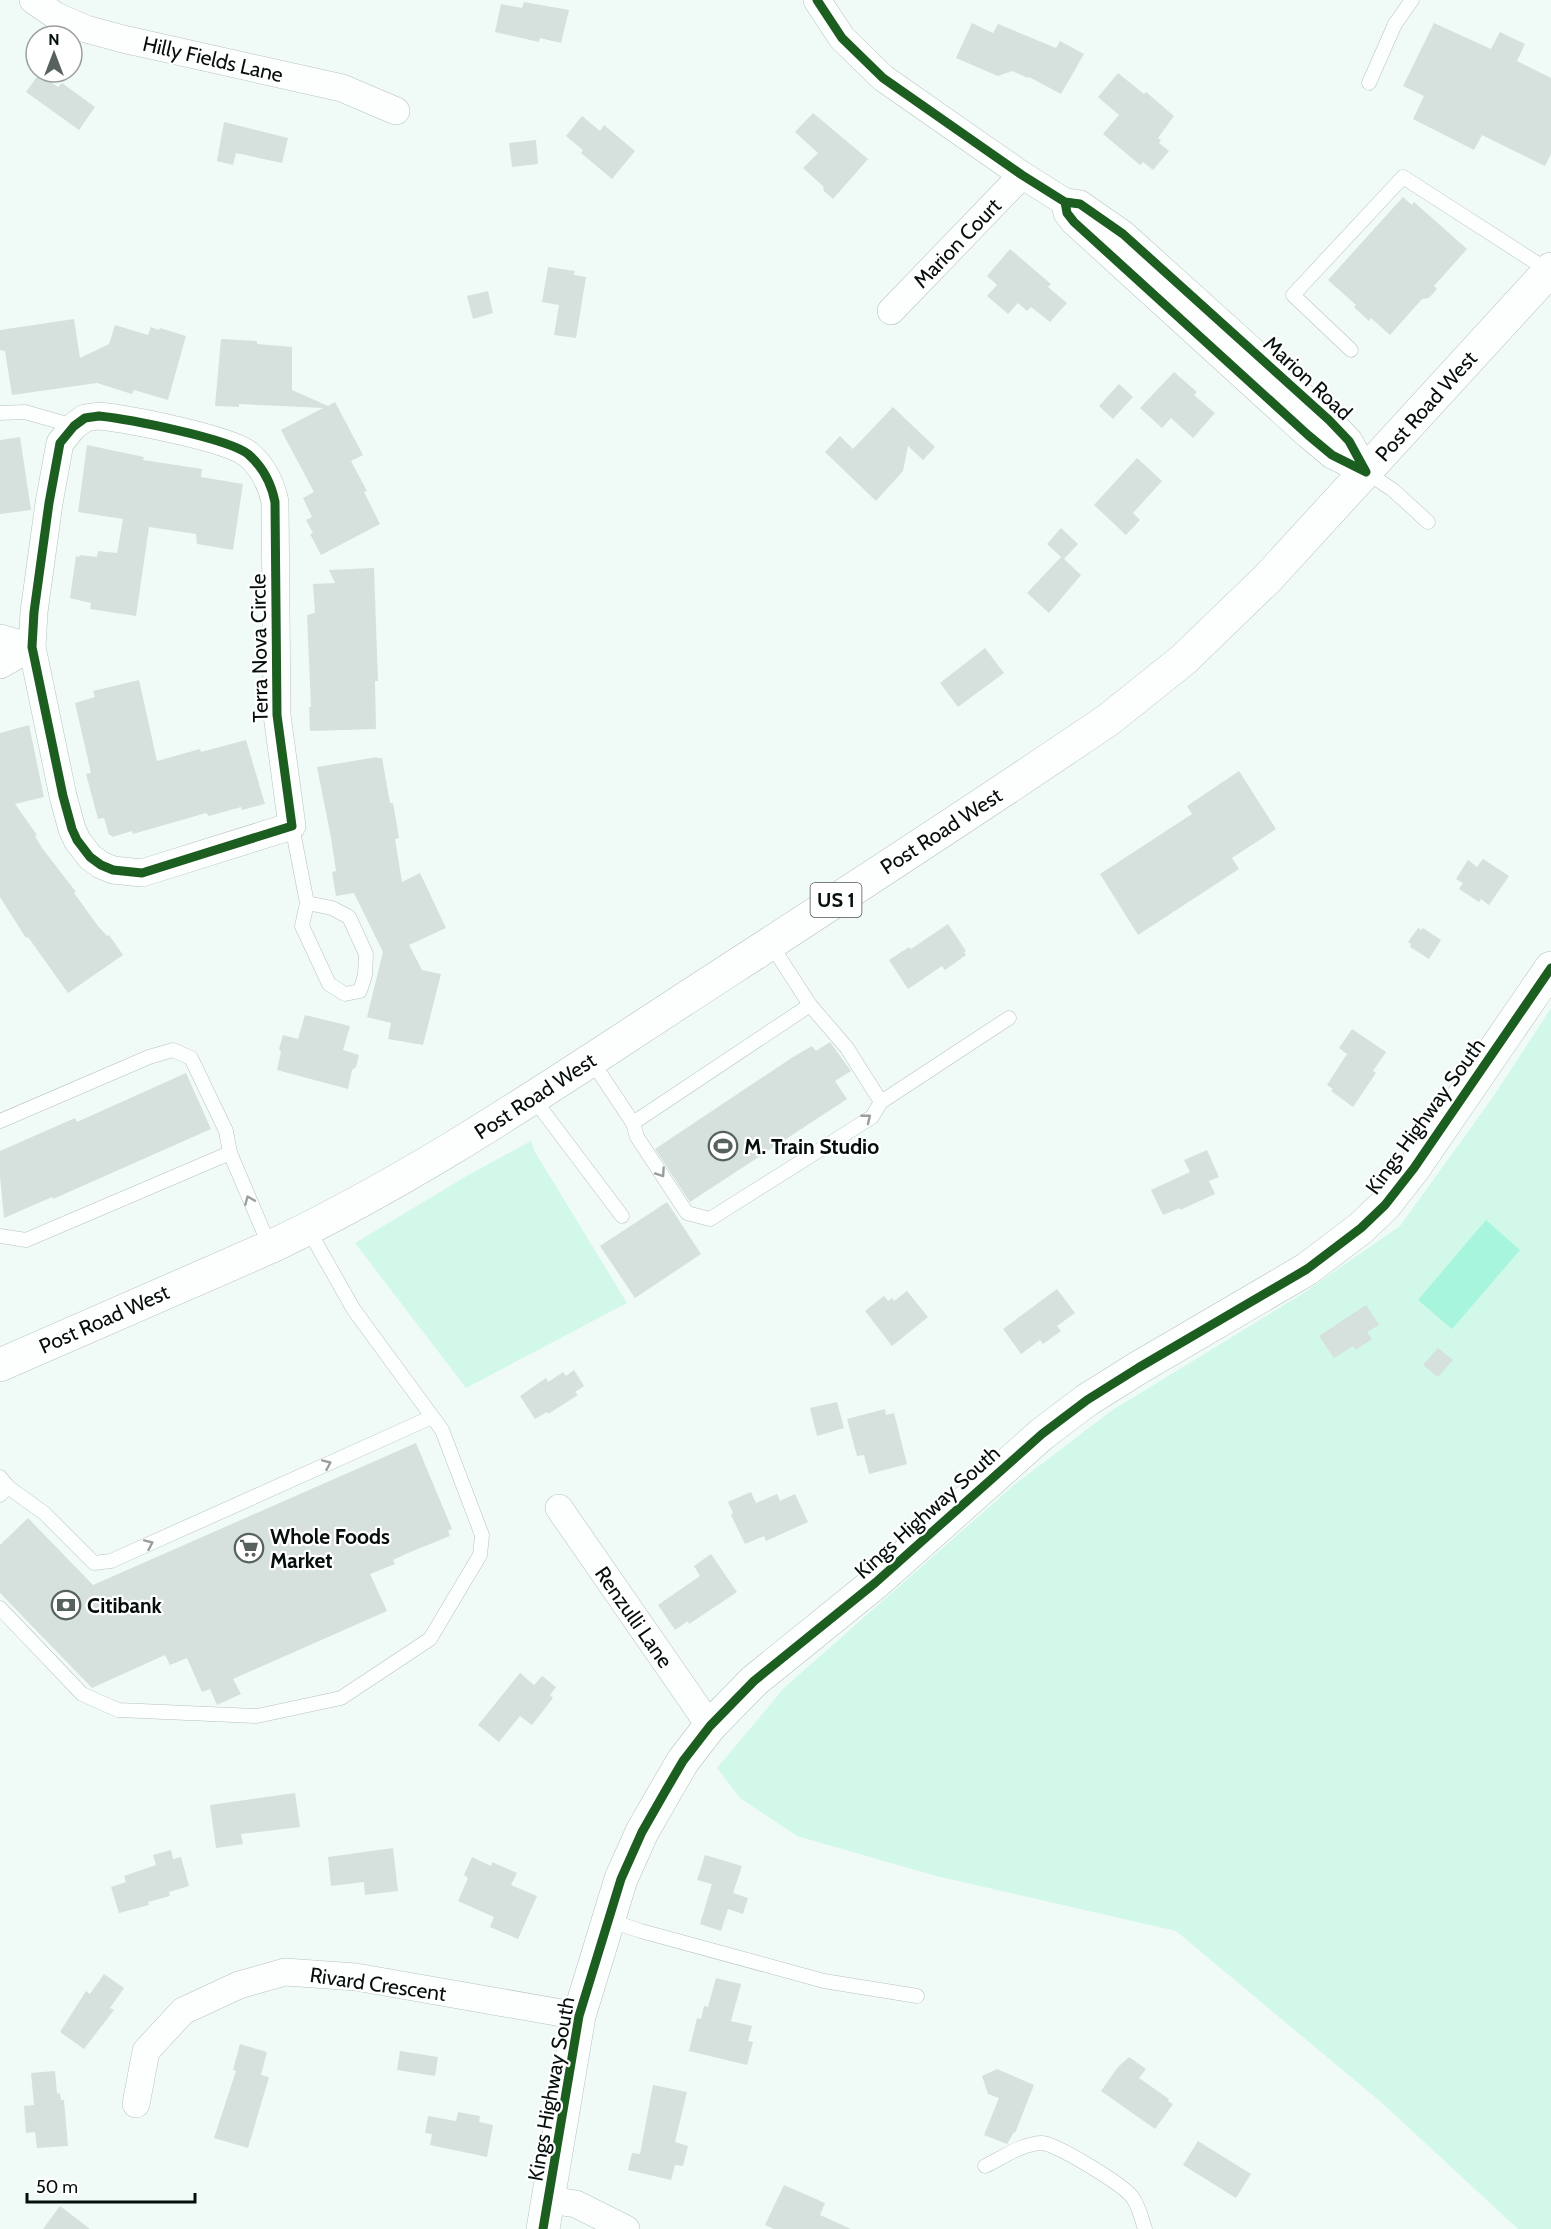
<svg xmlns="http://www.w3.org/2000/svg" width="1551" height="2229" viewBox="0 0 1551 2229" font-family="Cabin,sans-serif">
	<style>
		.green { fill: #d2f8ea }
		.water { fill: #a6f5dc }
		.building { fill: #d6e0dc }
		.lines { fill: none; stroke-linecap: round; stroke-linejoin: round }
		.lane-casing { stroke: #b7c2be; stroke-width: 15 }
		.street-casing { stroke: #b7c2be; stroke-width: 28 }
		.secondary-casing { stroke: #b7c2be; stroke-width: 34 }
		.primary-casing { stroke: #b7c2be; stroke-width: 34 }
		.lane { stroke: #fdfefe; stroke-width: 14 }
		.street { stroke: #fdfefe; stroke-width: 27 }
		.secondary { stroke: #fdfefe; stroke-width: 33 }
		.primary { stroke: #fdfefe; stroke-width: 33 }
		.cycleway-casing { stroke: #fff; stroke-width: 13 }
		.cycleway { stroke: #1b5e20; stroke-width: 9 }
		.oneway { stroke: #9a9e9d }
		.labels { text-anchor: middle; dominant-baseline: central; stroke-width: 4.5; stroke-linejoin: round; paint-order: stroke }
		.shield { fill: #fff; stroke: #505755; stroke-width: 1.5 }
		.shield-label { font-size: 20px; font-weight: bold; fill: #050f0c }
		.street-label { font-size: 21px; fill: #050f0c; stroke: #fff }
		.poi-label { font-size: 21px; font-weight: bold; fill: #050f0c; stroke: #fff; text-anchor: start }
	</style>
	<rect width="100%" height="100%" fill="#f0fbf7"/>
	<g class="green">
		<path d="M 1551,1008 L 1551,2229 L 1518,2229 L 1381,2102 L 1176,1931 L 936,1876 L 797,1836 L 740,1798 L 717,1768 L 784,1688 L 1014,1485 L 1111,1411 L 1302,1294 L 1400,1226 L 1495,1094 Z"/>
		<path d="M 531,1141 L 535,1152 L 627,1303 L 466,1388 L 355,1243 L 470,1174 Z"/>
	</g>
	<path class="water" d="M 1486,1220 L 1520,1250 L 1452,1329 L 1418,1300 Z"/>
	<g class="building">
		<path d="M 524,2 L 569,10 L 561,43 L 540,38 L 539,42 L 495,32 L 501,4 L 522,8 Z"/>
		<path d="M 972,23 L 993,33 L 998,24 L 1056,48 L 1060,41 L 1084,54 L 1061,94 L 1029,77 L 1028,78 L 1012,71 L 998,76 L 956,58 Z"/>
		<path d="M 1434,23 L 1491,49 L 1500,32 L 1525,44 L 1517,61 L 1551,78 L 1551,154 L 1545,166 L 1482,135 L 1474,150 L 1413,119 L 1424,96 L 1403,86 Z"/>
		<path d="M 1118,73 L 1144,94 L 1146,92 L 1174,116 L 1158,138 L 1161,140 L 1159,143 L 1169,151 L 1153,170 L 1143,162 L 1140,165 L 1103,134 L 1119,115 L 1098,97 Z"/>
		<path d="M 39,74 L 58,87 L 62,83 L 95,107 L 79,130 L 26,92 Z"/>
		<path d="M 813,113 L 868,159 L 833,199 L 824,191 L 823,186 L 803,168 L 818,153 L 795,132 Z"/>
		<path d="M 582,116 L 600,131 L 604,125 L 635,151 L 612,179 L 581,153 L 583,150 L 566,136 Z"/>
		<path d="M 224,122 L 288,138 L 282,163 L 236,153 L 233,165 L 217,161 Z"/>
		<path d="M 536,140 L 538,164 L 512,167 L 509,143 Z"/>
		<path d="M 1403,197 L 1412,205 L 1414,202 L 1467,249 L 1434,286 L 1437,289 L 1429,298 L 1422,299 L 1390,335 L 1371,318 L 1369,321 L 1354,307 L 1356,305 L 1328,280 Z"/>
		<path d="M 1010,249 L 1051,284 L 1048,287 L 1067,303 L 1050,322 L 1031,307 L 1027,311 L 1018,303 L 1008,314 L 987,296 L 997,285 L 987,276 Z"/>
		<path d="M 548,267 L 575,271 L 574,275 L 586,277 L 576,338 L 554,335 L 559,305 L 542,302 Z"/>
		<path d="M 488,291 L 493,313 L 473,319 L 467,296 Z"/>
		<path d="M 74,319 L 80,358 L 109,344 L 115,325 L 148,335 L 151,327 L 159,330 L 160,328 L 186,336 L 168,400 L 134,390 L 132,394 L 97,383 L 12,395 L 5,351 L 0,350 L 0,330 Z"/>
		<path d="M 221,339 L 257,341 L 257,344 L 292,347 L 292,390 L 328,406 L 335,402 L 363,455 L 351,461 L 367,491 L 364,492 L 380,524 L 321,555 L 310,534 L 313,533 L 306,520 L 312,517 L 303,498 L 314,492 L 281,430 L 323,408 L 239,404 L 239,407 L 215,406 Z"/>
		<path d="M 1174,372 L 1197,392 L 1194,395 L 1215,413 L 1193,438 L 1171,418 L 1162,428 L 1140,408 Z"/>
		<path d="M 1119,384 L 1133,397 L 1113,419 L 1099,406 Z"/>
		<path d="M 893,407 L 935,447 L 923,460 L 908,446 L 903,471 L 876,501 L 825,452 L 840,436 L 853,449 Z"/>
		<path d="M 20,437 L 31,510 L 0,514 L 0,440 Z"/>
		<path d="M 87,445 L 144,457 L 143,460 L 202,469 L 201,477 L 243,484 L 233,550 L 197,544 L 196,534 L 149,527 L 136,616 L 90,609 L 91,603 L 70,598 L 76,556 L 79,557 L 80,555 L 97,557 L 98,551 L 117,553 L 123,519 L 78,512 Z"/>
		<path d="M 1137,458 L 1162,481 L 1133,513 L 1140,520 L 1126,535 L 1094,505 Z"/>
		<path d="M 1061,528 L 1078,544 L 1064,559 L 1081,575 L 1049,613 L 1027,593 L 1061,557 L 1047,544 Z"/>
		<path d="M 374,568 L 378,681 L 375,681 L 376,729 L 310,731 L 309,707 L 311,707 L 307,615 L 315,613 L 313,584 L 335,583 L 329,570 Z"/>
		<path d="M 985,648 L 1004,673 L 958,707 L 940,683 Z"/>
		<path d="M 139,680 L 157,761 L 200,749 L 201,752 L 246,740 L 265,804 L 242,810 L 241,807 L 209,816 L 206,813 L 133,834 L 132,831 L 112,837 L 111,835 L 109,835 L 104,818 L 98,819 L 86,774 L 91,773 L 75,703 L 95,697 L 93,691 Z"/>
		<path d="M 29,725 L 44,797 L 15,804 L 37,835 L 35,836 L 42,848 L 76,892 L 74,893 L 98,926 L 107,936 L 109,935 L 123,955 L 68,993 L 28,937 L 26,938 L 0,897 L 0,733 Z"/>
		<path d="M 377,757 L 377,758 L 382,758 L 390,803 L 393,803 L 399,838 L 395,839 L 402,882 L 420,873 L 446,928 L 409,945 L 422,970 L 441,974 L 423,1045 L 388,1039 L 391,1023 L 367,1017 L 383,952 L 354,893 L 336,896 L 332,872 L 336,871 L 331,838 L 317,767 Z"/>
		<path d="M 1239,771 L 1276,829 L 1232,858 L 1239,869 L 1138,935 L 1100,874 L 1192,814 L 1187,806 Z"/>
		<path d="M 1483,859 L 1509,876 L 1489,905 L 1481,899 L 1479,902 L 1459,889 L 1463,883 L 1456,879 L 1468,860 L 1477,867 Z"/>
		<path d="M 948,924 L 966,951 L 964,952 L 966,955 L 945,970 L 942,966 L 908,989 L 889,960 L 909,947 L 911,949 Z"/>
		<path d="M 1418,928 L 1421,930 L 1423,928 L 1441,940 L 1429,959 L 1410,947 L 1411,944 L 1408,942 Z"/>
		<path d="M 305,1015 L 350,1026 L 343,1050 L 359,1055 L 356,1067 L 352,1070 L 348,1089 L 277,1070 L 281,1052 L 279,1049 L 283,1035 L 298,1039 Z"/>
		<path d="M 1352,1029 L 1386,1052 L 1373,1071 L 1376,1073 L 1353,1107 L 1331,1091 L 1333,1089 L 1327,1085 L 1347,1054 L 1339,1048 Z"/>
		<path d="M 830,1042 L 851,1071 L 835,1081 L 847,1099 L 690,1202 L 655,1149 L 793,1057 L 812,1046 L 816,1051 Z"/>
		<path d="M 186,1073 L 211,1129 L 53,1199 L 52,1197 L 4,1218 L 0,1176 L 0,1151 L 75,1118 L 77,1122 Z"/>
		<path d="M 1207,1150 L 1219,1177 L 1209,1181 L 1215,1194 L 1180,1210 L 1180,1208 L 1163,1215 L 1151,1190 L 1190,1172 L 1184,1160 Z"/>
		<path d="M 667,1202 L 701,1254 L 635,1298 L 600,1246 Z"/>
		<path d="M 1057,1289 L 1075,1313 L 1057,1326 L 1061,1331 L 1043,1344 L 1040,1340 L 1021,1354 L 1003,1329 Z"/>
		<path d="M 907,1291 L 928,1317 L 892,1346 L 865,1311 L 884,1296 L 888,1301 L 892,1298 L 894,1301 Z"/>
		<path d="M 1366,1305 L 1379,1325 L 1367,1332 L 1372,1339 L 1356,1350 L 1353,1346 L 1334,1358 L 1319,1336 Z"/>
		<path d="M 1438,1348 L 1453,1360 L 1438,1377 L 1423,1365 Z"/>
		<path d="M 574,1370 L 584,1386 L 575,1392 L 578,1395 L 548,1414 L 547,1412 L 535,1419 L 520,1396 L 546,1378 L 548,1382 L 563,1372 L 566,1376 Z"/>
		<path d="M 837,1402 L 844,1428 L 817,1436 L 810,1408 Z"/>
		<path d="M 885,1409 L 886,1415 L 894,1413 L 907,1464 L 869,1474 L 864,1455 L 857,1456 L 847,1419 Z"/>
		<path d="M 416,1443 L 452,1529 L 448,1531 L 450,1536 L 408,1553 L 393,1560 L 395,1564 L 370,1574 L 387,1611 L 233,1679 L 241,1694 L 217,1705 L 210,1689 L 202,1692 L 187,1658 L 170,1665 L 165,1655 L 92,1688 L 0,1593 L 0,1545 L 28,1518 L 93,1585 Z"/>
		<path d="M 751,1492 L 756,1503 L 777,1494 L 780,1501 L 795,1494 L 808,1522 L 766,1541 L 764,1536 L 745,1544 L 731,1515 L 733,1513 L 728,1502 Z"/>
		<path d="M 711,1554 L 737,1592 L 689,1624 L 688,1621 L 675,1630 L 658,1605 L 700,1576 L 694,1566 Z"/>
		<path d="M 520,1673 L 534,1685 L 542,1676 L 556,1687 L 550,1695 L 553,1698 L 532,1725 L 520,1716 L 499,1742 L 478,1725 Z"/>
		<path d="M 295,1793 L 300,1827 L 241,1834 L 243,1844 L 216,1848 L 210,1805 Z"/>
		<path d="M 393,1848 L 398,1891 L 365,1895 L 364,1882 L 331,1886 L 328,1857 Z"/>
		<path d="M 171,1850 L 173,1859 L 181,1857 L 189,1886 L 169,1892 L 170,1896 L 148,1902 L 149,1905 L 119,1913 L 111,1887 L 126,1882 L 124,1876 L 156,1865 L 153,1855 Z"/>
		<path d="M 705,1855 L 742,1866 L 733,1893 L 748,1898 L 743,1914 L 728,1909 L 721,1931 L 700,1924 L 712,1884 L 697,1880 Z"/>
		<path d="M 472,1857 L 491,1866 L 492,1862 L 517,1873 L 511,1885 L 537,1896 L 518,1939 L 490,1927 L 494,1917 L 458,1901 L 468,1878 L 464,1875 Z"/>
		<path d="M 104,1974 L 124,1988 L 110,2008 L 114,2010 L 84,2049 L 60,2032 L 86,1991 L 90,1994 Z"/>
		<path d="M 716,1978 L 741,1984 L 731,2021 L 752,2026 L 748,2041 L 753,2042 L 747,2065 L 689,2051 L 697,2018 L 701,2019 L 704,2006 L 708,2007 Z"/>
		<path d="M 240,2044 L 267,2052 L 261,2075 L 269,2077 L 248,2148 L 214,2138 L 236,2071 L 233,2070 Z"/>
		<path d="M 400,2051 L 438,2057 L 435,2076 L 397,2070 Z"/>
		<path d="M 1129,2057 L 1146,2069 L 1139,2078 L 1169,2099 L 1168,2101 L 1173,2104 L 1155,2129 L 1101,2091 L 1118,2067 Z"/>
		<path d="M 997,2069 L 1034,2085 L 1015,2133 L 1014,2132 L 1007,2144 L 984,2135 L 999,2098 L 988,2094 L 982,2076 Z"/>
		<path d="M 55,2071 L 57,2094 L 60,2093 L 61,2100 L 64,2100 L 68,2146 L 37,2148 L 35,2132 L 26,2133 L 24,2106 L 34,2105 L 31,2073 Z"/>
		<path d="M 653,2085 L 687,2092 L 675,2142 L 688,2146 L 683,2166 L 675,2165 L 671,2180 L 628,2170 L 632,2153 L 640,2154 Z"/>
		<path d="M 458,2112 L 480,2116 L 479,2122 L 493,2125 L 487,2157 L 430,2145 L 432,2134 L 425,2133 L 428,2116 L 456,2121 Z"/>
		<path d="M 1198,2141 L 1251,2174 L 1236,2198 L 1183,2165 Z"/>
		<path d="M 784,2185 L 825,2203 L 820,2215 L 851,2229 L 774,2229 L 765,2225 Z"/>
		<path d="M 60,2206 L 90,2229 L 43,2229 Z"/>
	</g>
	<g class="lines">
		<g class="lane-casing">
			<g id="lane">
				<path d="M 1369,83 L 1395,24 L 1412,0"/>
				<path d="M 1351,350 L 1293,295 L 1403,177 L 1549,271"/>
				<path d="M 0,413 L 25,412 L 74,426"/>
				<path d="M 1366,472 L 1393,490 L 1428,522"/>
				<path d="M 292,826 L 307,903 L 302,926 L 329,984 L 345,994 L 360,991 L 365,975 L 366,954 L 349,917 L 332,908 L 307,903"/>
				<path d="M 591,1060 L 633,1123 L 810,1005"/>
				<path d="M 533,1098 L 622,1216"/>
				<path d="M 881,1102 L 1009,1018"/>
				<path d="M 0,1121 L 149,1057 L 173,1050 L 191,1058 L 226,1131 L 230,1153 L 26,1240 L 0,1236"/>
				<path d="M 633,1123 L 637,1137 L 687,1213 L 710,1219 L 872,1117 L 881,1102 L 847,1048 L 810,1005 L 770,943"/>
				<path d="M 230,1153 L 270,1247"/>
				<path d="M 0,1477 L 8,1487 L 0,1495"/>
				<path d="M 8,1487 L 44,1513 L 94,1563 L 111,1561 L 432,1417"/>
				<path d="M 0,1608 L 82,1694 L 118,1710 L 257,1716 L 341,1698 L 430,1639 L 480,1555 L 482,1535 L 442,1430 L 354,1310 L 308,1229"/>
				<path d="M 608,1920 L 641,1931 L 824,1981 L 917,1996"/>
				<path d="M 985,2166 C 1002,2158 1023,2143 1042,2143 C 1057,2144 1124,2185 1133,2198 C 1139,2207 1142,2220 1145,2229"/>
			</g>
		</g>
		<g class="street-casing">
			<g id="street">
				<path d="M 33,0 L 56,16 L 86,29 L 123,39 L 342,88 L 396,111"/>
				<path d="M 817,0 L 842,38 L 883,78 L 1022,175 L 1065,202 L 1080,204 L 1123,234 L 1329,420 L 1349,441 L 1366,472 L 1332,455 L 1308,435 L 1074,222 L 1067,213 L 1065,202"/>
				<path d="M 891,311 L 1022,175"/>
				<path d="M 99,416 C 128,419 227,438 248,454 C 263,467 271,482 275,502 L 277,715 L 292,826 L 142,873 L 113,870 L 101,865 L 90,857 L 77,840 L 72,829 L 63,796 L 32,647 L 34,612 L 49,503 L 60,443 L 74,426 L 85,418 Z"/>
				<path d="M 0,638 L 32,647 L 0,665"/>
				<path d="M 559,1508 L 710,1726"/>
				<path d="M 136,2104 L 146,2051 L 183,2011 L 239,1985 L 285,1972 L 356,1977 L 579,2016"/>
				<path d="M 549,2200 L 576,2204 L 626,2229"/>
			</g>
		</g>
		<g class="secondary-casing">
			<path id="secondary" d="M 543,2229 L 579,2016 L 621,1879 L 642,1832 L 666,1790 L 683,1761 L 710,1726 L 754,1681 L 875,1583 L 1042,1434 L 1087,1400 L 1138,1368 L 1307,1269 L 1361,1228 L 1385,1205 L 1414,1168 L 1551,968"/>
		</g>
		<g class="primary-casing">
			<path id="primary" d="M 0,1365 L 270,1247 C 415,1179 546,1089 680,1002 C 823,909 967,816 1108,720 L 1183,660 L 1267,579 L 1551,269"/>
		</g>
		<use href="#lane" class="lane"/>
		<use href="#street" class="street"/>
		<use href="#secondary" class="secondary"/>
		<use href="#primary" class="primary"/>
		<g class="cycleway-casing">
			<g id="cycleway">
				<path d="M 817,0 L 842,38 L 883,78 L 1022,175 L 1065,202 L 1080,204 L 1123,234 L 1329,420 L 1349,441 L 1366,472 L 1332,455 L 1308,435 L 1074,222 L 1067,213 L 1065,202"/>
				<path d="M 99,416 C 128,419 227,438 248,454 C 263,467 271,482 275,502 L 277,715 L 292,826 L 142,873 L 113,870 L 101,865 L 90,857 L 77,840 L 72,829 L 63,796 L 32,647 L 34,612 L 49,503 L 60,443 L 74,426 L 85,418 Z"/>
				<path d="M 543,2229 L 579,2016 L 621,1879 L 642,1832 L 666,1790 L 683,1761 L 710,1726 L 754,1681 L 875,1583 L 1042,1434 L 1087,1400 L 1138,1368 L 1307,1269 L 1361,1228 L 1385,1205 L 1414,1168 L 1551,968"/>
			</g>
		</g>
		<use href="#cycleway" class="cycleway"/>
	</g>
	<defs><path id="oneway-chevron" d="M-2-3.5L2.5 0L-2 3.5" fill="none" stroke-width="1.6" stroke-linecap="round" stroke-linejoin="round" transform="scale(1.5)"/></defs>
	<g class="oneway">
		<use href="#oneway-chevron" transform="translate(867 1118) rotate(-39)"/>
		<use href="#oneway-chevron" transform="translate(661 1173) rotate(56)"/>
		<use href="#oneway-chevron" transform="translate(249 1200) rotate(-113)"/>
		<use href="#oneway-chevron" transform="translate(327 1464) rotate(-24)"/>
		<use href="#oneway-chevron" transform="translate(149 1544) rotate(-24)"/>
	</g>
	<defs>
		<g id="stadium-ring" transform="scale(1.5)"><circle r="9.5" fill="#fff" stroke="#57625e" stroke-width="1.5"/><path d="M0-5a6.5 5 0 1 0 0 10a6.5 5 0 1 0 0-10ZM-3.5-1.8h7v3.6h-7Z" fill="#57625e"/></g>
		<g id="supermarket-ring" transform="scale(1.5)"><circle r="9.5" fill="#fff" stroke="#57625e" stroke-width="1.5"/><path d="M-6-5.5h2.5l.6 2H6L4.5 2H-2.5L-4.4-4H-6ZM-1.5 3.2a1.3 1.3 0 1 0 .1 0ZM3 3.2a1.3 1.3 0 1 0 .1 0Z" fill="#57625e"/></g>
		<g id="bank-ring" transform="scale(1.5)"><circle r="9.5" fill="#fff" stroke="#57625e" stroke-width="1.5"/><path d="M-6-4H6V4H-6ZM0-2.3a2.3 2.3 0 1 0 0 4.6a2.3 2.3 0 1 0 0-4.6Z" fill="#57625e"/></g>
	</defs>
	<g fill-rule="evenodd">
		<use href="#stadium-ring" x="723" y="1146"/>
		<use href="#supermarket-ring" x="249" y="1548"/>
		<use href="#bank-ring" x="66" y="1605"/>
	</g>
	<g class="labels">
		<rect class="shield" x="810.5" y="883" width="51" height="34" rx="4.5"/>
		<g class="shield-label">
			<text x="836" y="900">US 1</text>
		</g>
		<g class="street-label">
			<text transform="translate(213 59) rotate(13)">Hilly Fields Lane</text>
			<text transform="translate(957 243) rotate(-46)">Marion Court</text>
			<text transform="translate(1308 378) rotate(43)">Marion Road</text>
			<text transform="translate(1426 406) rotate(-48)">Post Road West</text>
			<text transform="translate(259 648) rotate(-91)">Terra Nova Circle</text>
			<text transform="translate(941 831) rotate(-33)">Post Road West</text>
			<text transform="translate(535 1096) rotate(-33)">Post Road West</text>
			<text transform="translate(1425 1116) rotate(-54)">Kings Highway South</text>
			<text transform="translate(104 1319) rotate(-24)">Post Road West</text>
			<text transform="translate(927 1512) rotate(-42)">Kings Highway South</text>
			<text transform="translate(634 1617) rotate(55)">Renzulli Lane</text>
			<text transform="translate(378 1984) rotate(8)">Rivard Crescent</text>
			<text transform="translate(551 2089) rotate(-80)">Kings Highway South</text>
		</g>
		<g class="poi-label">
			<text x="744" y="1146">M. Train Studio</text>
			<text x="270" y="1536">Whole Foods<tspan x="270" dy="24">Market</tspan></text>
			<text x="87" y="1605">Citibank</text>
		</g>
	</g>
	<g transform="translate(54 54)"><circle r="28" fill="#ffffff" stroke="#9b9f9e" stroke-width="1.5"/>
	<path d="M0-4.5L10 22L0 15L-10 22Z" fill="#57625e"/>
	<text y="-9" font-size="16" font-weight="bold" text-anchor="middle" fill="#050f0c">N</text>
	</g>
	<path d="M27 2193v9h168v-9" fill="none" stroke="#050f0c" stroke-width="3"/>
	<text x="36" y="2193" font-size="18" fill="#050f0c" stroke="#ffffff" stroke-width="4.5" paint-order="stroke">50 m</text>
</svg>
